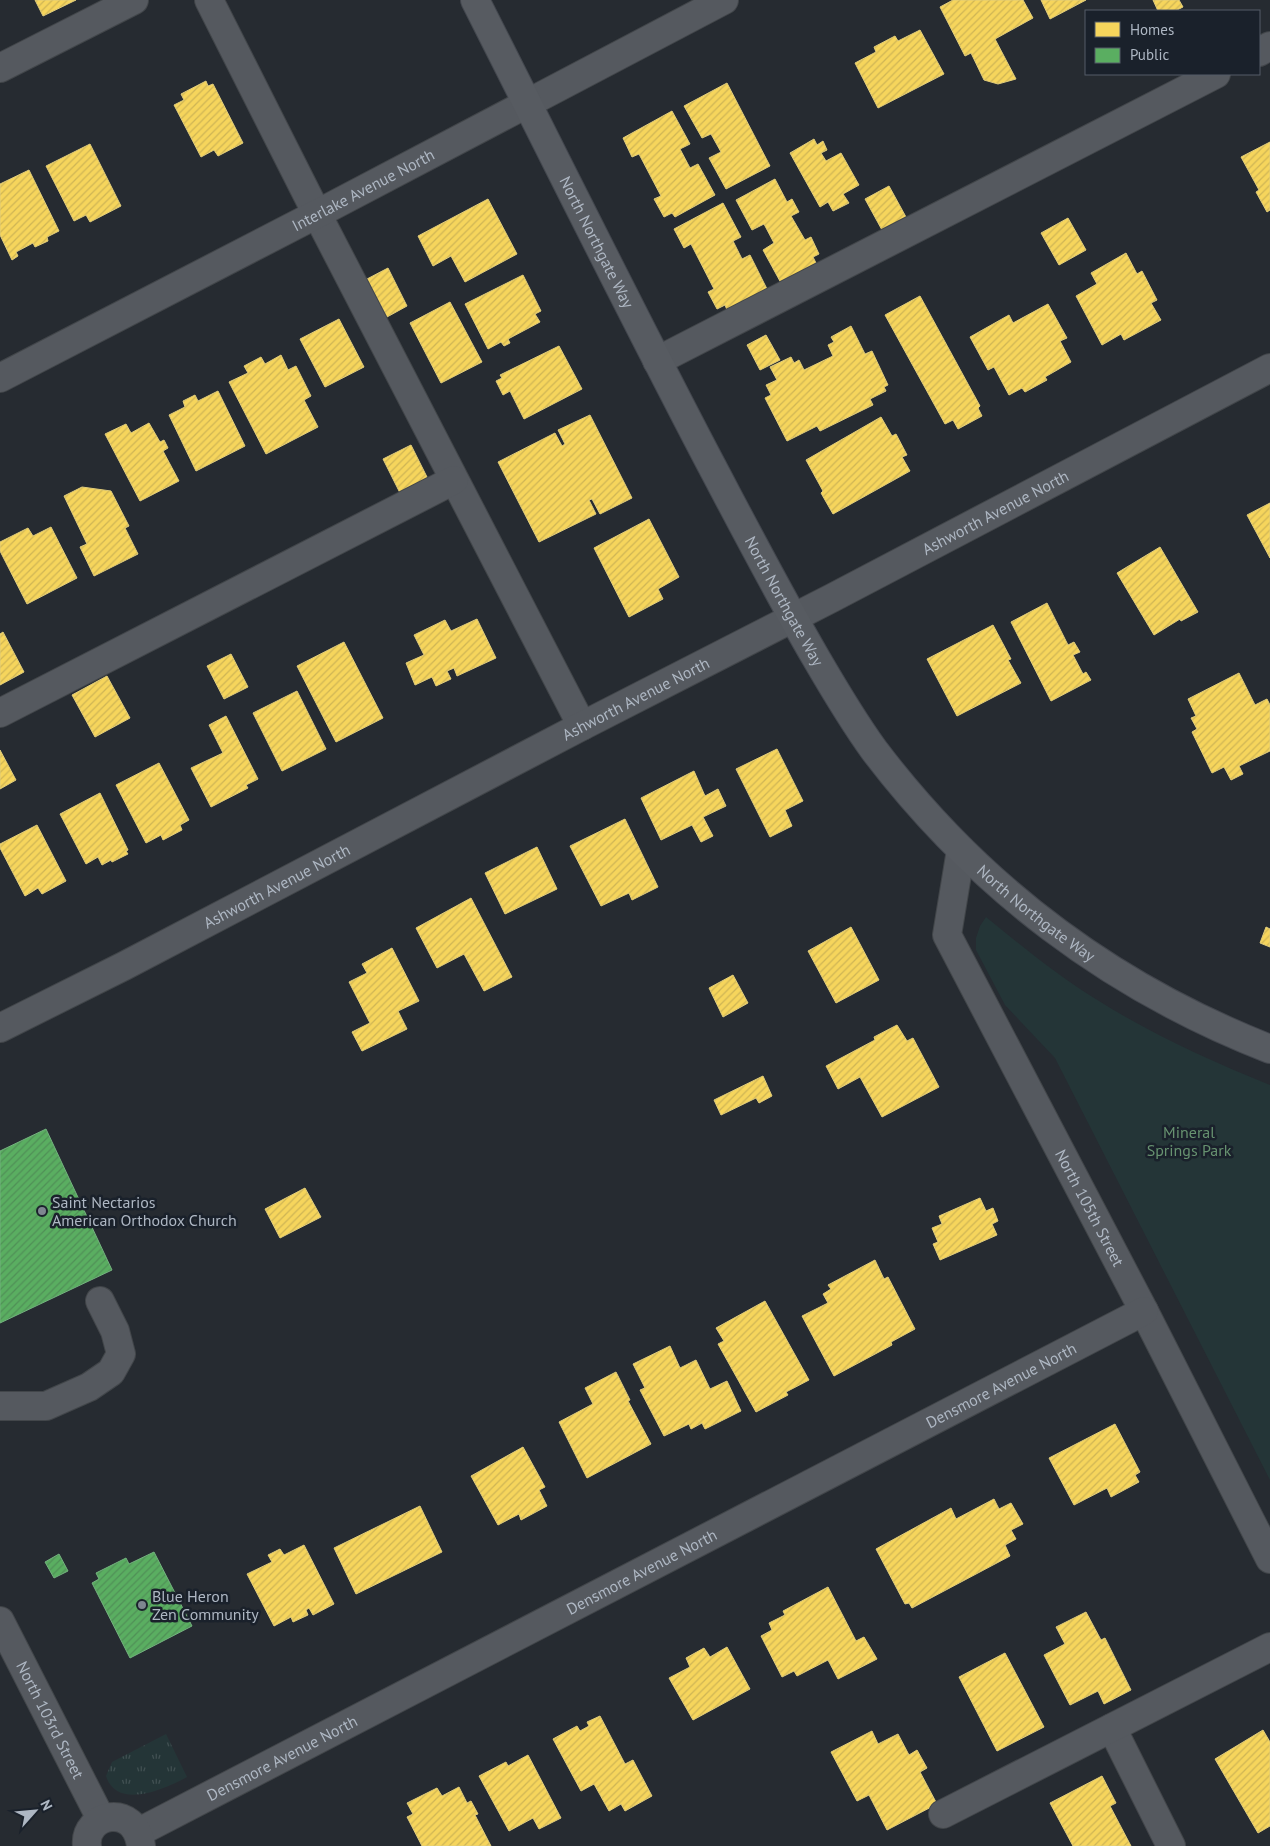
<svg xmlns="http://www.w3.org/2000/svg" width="1270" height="1846" viewBox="0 0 1270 1846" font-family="'PT Sans',sans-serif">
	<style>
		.grass { fill: url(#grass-tufts) }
		.green { fill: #243537 }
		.homes { fill: url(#homes-hatch); stroke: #e0cc7b }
		.public { fill: url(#public-hatch); stroke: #73b17e }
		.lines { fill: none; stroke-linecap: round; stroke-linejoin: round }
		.minor-casing { stroke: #42464a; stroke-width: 30 }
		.major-casing { stroke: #43474e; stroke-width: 30 }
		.minor { stroke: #55595f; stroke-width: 28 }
		.major { stroke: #575b61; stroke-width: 28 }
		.poi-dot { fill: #7e8690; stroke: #1a212b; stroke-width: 2 }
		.labels { text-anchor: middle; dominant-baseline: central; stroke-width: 5; stroke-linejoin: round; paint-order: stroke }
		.street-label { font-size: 16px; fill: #aeb7c3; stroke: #1a212b }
		.park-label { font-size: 16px; fill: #679270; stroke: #1a212b }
		.poi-label { font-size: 16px; fill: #aeb7c3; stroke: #1a212b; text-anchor: start }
	</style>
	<defs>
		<pattern id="grass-tufts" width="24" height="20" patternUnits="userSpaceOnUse" patternTransform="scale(1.25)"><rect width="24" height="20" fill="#243537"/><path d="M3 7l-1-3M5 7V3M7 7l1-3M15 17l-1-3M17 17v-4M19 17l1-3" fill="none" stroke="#415052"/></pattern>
		<pattern id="homes-hatch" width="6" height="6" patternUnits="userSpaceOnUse" patternTransform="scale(1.25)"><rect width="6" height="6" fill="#f6d55c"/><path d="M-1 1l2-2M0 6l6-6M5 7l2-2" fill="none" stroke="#cfb555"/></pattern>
		<pattern id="public-hatch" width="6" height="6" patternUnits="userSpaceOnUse" patternTransform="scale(1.25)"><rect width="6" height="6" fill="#5aae61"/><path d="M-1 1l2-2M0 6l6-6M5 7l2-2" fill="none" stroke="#509057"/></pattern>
	</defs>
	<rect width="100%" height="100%" fill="#262b31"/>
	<path class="grass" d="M 166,1734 L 187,1777 C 167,1788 117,1811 106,1776 L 112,1762 Z"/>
	<path class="green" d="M 986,917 C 1023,947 1059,977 1099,1001 C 1153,1035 1211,1061 1270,1085 L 1270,1480 L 1055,1058 L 1005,1005 L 976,950 L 976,938 L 980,926 Z"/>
	<g class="homes">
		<path d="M 35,0 L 76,0 L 43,16 Z"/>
		<path d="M 953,0 L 1023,0 L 1033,18 L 995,39 L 1016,79 L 998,84 L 984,80 L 971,53 L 965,56 L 940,7 Z"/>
		<path d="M 1041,0 L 1086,0 L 1050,19 Z"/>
		<path d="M 1153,0 L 1179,0 L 1183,7 L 1175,11 L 1158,11 Z"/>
		<path d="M 920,30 L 944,74 L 878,108 L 855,63 L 876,52 L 874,47 L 895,36 L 898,41 Z"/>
		<path d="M 206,81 L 208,86 L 213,84 L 243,143 L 218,156 L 214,150 L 201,157 L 174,105 L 184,100 L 181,94 Z"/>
		<path d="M 727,83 L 770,166 L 726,189 L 709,158 L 721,152 L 711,134 L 702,138 L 684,106 Z"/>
		<path d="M 672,111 L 690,144 L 680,149 L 690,168 L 698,164 L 715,195 L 675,217 L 672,213 L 664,217 L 654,199 L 661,196 L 639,154 L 632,157 L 623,138 Z"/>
		<path d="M 814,139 L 817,145 L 823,141 L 827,150 L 821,153 L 826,161 L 841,153 L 859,185 L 843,194 L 849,203 L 833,211 L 828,202 L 820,207 L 790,153 Z"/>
		<path d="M 1270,142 L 1270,210 L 1267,212 L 1256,192 L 1259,190 L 1241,157 Z"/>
		<path d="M 90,144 L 121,206 L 90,222 L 86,215 L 74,221 L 46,166 Z"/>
		<path d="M 29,170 L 59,231 L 47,237 L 48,241 L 35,247 L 33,243 L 16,252 L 18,256 L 12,260 L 0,235 L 0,184 Z"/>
		<path d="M 775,179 L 787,202 L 792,199 L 799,212 L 791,216 L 805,240 L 811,237 L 819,254 L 813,257 L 816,263 L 781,283 L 763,250 L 774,243 L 764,224 L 752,230 L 736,200 Z"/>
		<path d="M 889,186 L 906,217 L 882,230 L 865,199 Z"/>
		<path d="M 488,199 L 517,254 L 465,282 L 451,256 L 433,266 L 418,236 Z"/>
		<path d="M 723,203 L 741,237 L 733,241 L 742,259 L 750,255 L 767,289 L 727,310 L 725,305 L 717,309 L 708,292 L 714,289 L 691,244 L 684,248 L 674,229 Z"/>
		<path d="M 1068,218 L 1086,250 L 1059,265 L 1041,233 Z"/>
		<path d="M 1126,253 L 1137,274 L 1142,271 L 1157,300 L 1151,303 L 1161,320 L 1124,340 L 1121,334 L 1102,345 L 1076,296 L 1097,284 L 1091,273 Z"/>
		<path d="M 388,268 L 407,306 L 387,317 L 367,279 Z"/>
		<path d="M 523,275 L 541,311 L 535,314 L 540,322 L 508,339 L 510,343 L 504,346 L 501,342 L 488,349 L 465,304 Z"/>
		<path d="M 920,296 L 980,406 L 978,408 L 982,416 L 958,429 L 953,420 L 945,424 L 885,315 Z"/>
		<path d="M 450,302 L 482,362 L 441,383 L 410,323 Z"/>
		<path d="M 1048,304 L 1067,338 L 1060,341 L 1071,362 L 1045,377 L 1047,380 L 1025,392 L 1022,388 L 1009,395 L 994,367 L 988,370 L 970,337 L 1009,315 L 1013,323 Z"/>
		<path d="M 339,319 L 364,367 L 325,387 L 300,339 Z"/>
		<path d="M 851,326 L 865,354 L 872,351 L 888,385 L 884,387 L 886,391 L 870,399 L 873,405 L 820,431 L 817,426 L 787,441 L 765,398 L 771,395 L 766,385 L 777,380 L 770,367 L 791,357 L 794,363 L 799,360 L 804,370 L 833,356 L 828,345 L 834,342 L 831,337 Z"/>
		<path d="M 766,335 L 780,360 L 760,370 L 747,345 Z"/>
		<path d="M 559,346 L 582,389 L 524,419 L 510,391 L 503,395 L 496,381 L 502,378 L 500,375 Z"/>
		<path d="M 281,355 L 288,370 L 296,366 L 311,396 L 304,400 L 318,427 L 266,454 L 229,382 L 248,373 L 244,366 L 261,357 L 265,364 Z"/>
		<path d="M 218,391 L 245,446 L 196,471 L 169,415 L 185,407 L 183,401 L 195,395 L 198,401 Z"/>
		<path d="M 590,415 L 632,498 L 600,514 L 592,499 L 589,500 L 596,514 L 539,542 L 498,462 L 555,433 L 562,446 L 565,444 L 558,430 Z"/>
		<path d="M 881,417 L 892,436 L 896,434 L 907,455 L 902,457 L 910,471 L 833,514 L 821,493 L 823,491 L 806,460 Z"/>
		<path d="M 149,423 L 160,442 L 164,440 L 168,448 L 163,451 L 179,481 L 140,501 L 105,434 L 126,424 L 131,433 Z"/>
		<path d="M 411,445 L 428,479 L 400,493 L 383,459 Z"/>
		<path d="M 82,487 L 111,491 L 129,526 L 125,528 L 138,554 L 94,576 L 80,547 L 87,544 L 64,496 Z"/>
		<path d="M 1270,503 L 1270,558 L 1247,515 Z"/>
		<path d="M 649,519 L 679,577 L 658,589 L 663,599 L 629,617 L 594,548 Z"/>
		<path d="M 51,527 L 77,578 L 27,604 L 0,551 L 0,542 L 28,528 L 33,536 Z"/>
		<path d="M 1160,547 L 1198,612 L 1181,621 L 1180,619 L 1154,635 L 1117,573 Z"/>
		<path d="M 1047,603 L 1068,645 L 1074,642 L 1080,652 L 1073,655 L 1083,674 L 1086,672 L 1091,680 L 1051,701 L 1011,622 Z"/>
		<path d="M 477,619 L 496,658 L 457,676 L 454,668 L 447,671 L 451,679 L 436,686 L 432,677 L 415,685 L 406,663 L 424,655 L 414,635 L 445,620 L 451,631 Z"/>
		<path d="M 993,625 L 1011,659 L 1008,660 L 1021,683 L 957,716 L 927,659 Z"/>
		<path d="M 3,632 L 24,672 L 0,685 L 0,634 Z"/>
		<path d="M 344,642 L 383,718 L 336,742 L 297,666 Z"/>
		<path d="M 231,654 L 248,687 L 224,699 L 207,666 Z"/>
		<path d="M 1239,673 L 1255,705 L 1267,699 L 1270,705 L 1270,751 L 1239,766 L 1243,774 L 1231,780 L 1224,767 L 1212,773 L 1192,732 L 1197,729 L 1191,718 L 1196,716 L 1188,699 Z"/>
		<path d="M 107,676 L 130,718 L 95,737 L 72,695 Z"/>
		<path d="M 297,691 L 326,749 L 282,771 L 253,713 Z"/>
		<path d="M 226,716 L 258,779 L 246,785 L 248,788 L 211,807 L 191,768 L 223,753 L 209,725 Z"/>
		<path d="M 777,749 L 803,801 L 785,810 L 792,826 L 770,837 L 736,769 Z"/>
		<path d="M 0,750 L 16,780 L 0,789 Z"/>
		<path d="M 159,763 L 189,820 L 180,825 L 182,830 L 163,840 L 161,835 L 146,843 L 116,785 Z"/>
		<path d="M 694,771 L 705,796 L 718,789 L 726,806 L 703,817 L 713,836 L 701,842 L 692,825 L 661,840 L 641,798 Z"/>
		<path d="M 100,793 L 128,850 L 126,851 L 128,854 L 112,862 L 111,860 L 102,865 L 98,857 L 86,864 L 60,814 Z"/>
		<path d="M 625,819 L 658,887 L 632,900 L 629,893 L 601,906 L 570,846 Z"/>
		<path d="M 37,825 L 66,881 L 42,894 L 38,888 L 25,896 L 0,848 L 0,844 Z"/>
		<path d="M 537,847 L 557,889 L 505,914 L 485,873 Z"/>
		<path d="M 471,898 L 512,977 L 484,991 L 464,954 L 437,968 L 416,928 Z"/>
		<path d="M 851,927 L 879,980 L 836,1003 L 808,951 Z"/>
		<path d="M 1266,927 L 1270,929 L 1270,947 L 1260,943 Z"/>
		<path d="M 392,948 L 419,1001 L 398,1011 L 407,1029 L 362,1051 L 352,1032 L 370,1023 L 349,982 L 367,973 L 362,964 Z"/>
		<path d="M 733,975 L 748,1003 L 723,1017 L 709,988 Z"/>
		<path d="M 897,1025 L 907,1041 L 913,1038 L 939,1087 L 882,1117 L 860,1077 L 838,1089 L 826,1066 L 875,1040 L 874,1037 Z"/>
		<path d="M 763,1076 L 772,1096 L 759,1103 L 756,1098 L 721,1115 L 714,1100 Z"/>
		<path d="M 305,1188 L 321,1217 L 280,1238 L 265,1209 Z"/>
		<path d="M 980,1198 L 986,1211 L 993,1208 L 998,1221 L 992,1224 L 997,1235 L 940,1260 L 933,1244 L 938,1242 L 932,1228 L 942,1224 L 939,1216 Z"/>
		<path d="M 875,1260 L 884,1279 L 888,1277 L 915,1329 L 891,1342 L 892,1345 L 834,1376 L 802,1316 L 828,1303 L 823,1294 L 831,1289 L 828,1285 Z"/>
		<path d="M 765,1301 L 809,1380 L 786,1392 L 788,1395 L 756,1412 L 718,1344 L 724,1341 L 716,1328 Z"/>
		<path d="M 670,1346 L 680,1368 L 696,1360 L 710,1389 L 727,1381 L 741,1411 L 705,1429 L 702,1423 L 691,1429 L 689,1424 L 664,1436 L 640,1390 L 645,1388 L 633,1364 Z"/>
		<path d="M 616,1372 L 630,1400 L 628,1401 L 651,1444 L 587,1478 L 559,1422 L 593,1404 L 585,1388 Z"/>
		<path d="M 1115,1424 L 1140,1472 L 1135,1475 L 1139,1482 L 1111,1497 L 1107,1488 L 1074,1505 L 1049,1458 Z"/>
		<path d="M 523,1447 L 545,1487 L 539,1490 L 547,1506 L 521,1520 L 519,1514 L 498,1525 L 471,1476 Z"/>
		<path d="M 994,1499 L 999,1509 L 1011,1503 L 1023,1524 L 1011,1530 L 1016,1539 L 1005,1545 L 1010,1556 L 912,1608 L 909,1603 L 905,1604 L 876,1549 L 951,1508 L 956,1519 Z"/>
		<path d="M 420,1506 L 442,1552 L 356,1594 L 334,1548 Z"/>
		<path d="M 304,1545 L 334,1604 L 313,1615 L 309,1608 L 306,1610 L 308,1615 L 293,1622 L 291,1617 L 274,1626 L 247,1574 L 272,1562 L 268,1555 L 280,1549 L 284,1555 Z"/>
		<path d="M 828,1587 L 856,1641 L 864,1637 L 877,1659 L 838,1679 L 828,1660 L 797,1676 L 794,1671 L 782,1677 L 761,1636 L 772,1630 L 769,1623 L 785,1615 L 783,1611 Z"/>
		<path d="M 1086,1612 L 1101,1640 L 1105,1638 L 1131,1690 L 1104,1704 L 1098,1691 L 1070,1705 L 1044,1655 L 1065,1644 L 1056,1627 Z"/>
		<path d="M 727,1647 L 750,1689 L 693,1720 L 669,1678 L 690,1667 L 686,1658 L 704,1648 L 710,1657 Z"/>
		<path d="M 1005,1653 L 1044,1727 L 997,1751 L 959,1677 Z"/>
		<path d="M 600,1716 L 625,1764 L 633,1760 L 652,1796 L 625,1811 L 621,1804 L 609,1811 L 594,1784 L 581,1791 L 553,1739 L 577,1726 L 580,1731 L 589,1726 L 587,1722 Z"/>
		<path d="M 1263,1730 L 1270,1742 L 1270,1826 L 1258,1833 L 1215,1759 Z"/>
		<path d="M 872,1731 L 878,1744 L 898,1734 L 909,1755 L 917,1750 L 927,1768 L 920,1772 L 937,1804 L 887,1830 L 869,1795 L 857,1801 L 831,1752 Z"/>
		<path d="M 528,1755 L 561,1818 L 539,1829 L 533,1818 L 509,1831 L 479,1776 L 506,1762 L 508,1766 Z"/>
		<path d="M 1102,1776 L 1116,1803 L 1110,1806 L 1131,1846 L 1073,1846 L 1050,1803 Z"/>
		<path d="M 459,1787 L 467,1803 L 471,1801 L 478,1814 L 475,1815 L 491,1846 L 422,1846 L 407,1817 L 413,1814 L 407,1803 L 437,1788 L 442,1796 Z"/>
	</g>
	<g class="public">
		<path d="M 46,1129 L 112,1270 L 0,1323 L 0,1151 Z"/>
		<path d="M 154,1552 L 192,1626 L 130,1658 L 92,1583 L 99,1579 L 96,1573 L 126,1558 L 129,1564 Z"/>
		<path d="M 59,1554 L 68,1571 L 54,1578 L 45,1562 Z"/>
	</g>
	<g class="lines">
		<g class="minor-casing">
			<g id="minor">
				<path d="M 209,0 L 317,214 L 582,726"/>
				<path d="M 1259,52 L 1270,46"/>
				<path d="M 0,68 L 134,0"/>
				<path d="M 657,361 L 1216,74"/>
				<path id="s1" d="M 0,378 L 317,214 L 724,0"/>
				<path d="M 0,713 L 454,480"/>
				<path id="s2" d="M 961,850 L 947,935 L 1144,1311 L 1270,1559"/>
				<path id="s3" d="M 0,1028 L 124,966 L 582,726 L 832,598 L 1270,368"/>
				<path d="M 0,1406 L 46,1406 L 89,1387 L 111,1372 L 121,1354 L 115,1331 L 100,1301"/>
				<path id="s4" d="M 0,1621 L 101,1819"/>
				<path d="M 1112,1728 L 1171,1846"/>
				<path d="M 943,1814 L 1270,1647"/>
				<path id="s5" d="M 139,1832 L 1144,1311"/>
				<path d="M 87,1846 C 83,1814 135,1801 141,1846"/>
			</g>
		</g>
		<g class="major-casing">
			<g id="major">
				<path id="s6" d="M 475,0 C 552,152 627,304 706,455 C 742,523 777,591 816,658 C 834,689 853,721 874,750 C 977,886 1111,987 1270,1049"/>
			</g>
		</g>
		<use href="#minor" class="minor"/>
		<use href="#major" class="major"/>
	</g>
	<g class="poi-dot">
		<circle cx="42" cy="1211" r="5"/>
		<circle cx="142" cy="1605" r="5"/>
	</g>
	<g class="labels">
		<g class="street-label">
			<text stroke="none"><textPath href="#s1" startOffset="409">Interlake Avenue North</textPath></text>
			<text stroke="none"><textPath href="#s6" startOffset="271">North Northgate Way</textPath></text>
			<text stroke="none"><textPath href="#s3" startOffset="1121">Ashworth Avenue North</textPath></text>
			<text stroke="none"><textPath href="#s6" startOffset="676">North Northgate Way</textPath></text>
			<text stroke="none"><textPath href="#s3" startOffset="716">Ashworth Avenue North</textPath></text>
			<text stroke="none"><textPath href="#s3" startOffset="311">Ashworth Avenue North</textPath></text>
			<text stroke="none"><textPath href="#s6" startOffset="1081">North Northgate Way</textPath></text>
			<text stroke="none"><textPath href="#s2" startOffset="394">North 105th Street</textPath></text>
			<text stroke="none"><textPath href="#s5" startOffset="971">Densmore Avenue North</textPath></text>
			<text stroke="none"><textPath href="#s5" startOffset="566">Densmore Avenue North</textPath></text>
			<text stroke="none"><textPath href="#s4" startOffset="111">North 103rd Street</textPath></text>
			<text stroke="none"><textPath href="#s5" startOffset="161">Densmore Avenue North</textPath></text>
		</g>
		<g class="park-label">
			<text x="1189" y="1132">Mineral<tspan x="1189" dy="18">Springs Park</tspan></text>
		</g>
		<g class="poi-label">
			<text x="52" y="1202">Saint Nectarios<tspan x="52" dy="18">American Orthodox Church</tspan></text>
			<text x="152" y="1596">Blue Heron<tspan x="152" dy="18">Zen Community</tspan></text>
		</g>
	</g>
	<rect x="1085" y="10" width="175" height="65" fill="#1a212b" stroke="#555d68"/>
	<rect x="1095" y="22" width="25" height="15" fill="#f6d55c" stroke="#555d68"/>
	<text x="1130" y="35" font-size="15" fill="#aeb7c3">Homes</text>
	<rect x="1095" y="48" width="25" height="15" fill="#5aae61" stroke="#555d68"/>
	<text x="1130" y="60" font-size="15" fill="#aeb7c3">Public</text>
	<g transform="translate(35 1811) rotate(63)" stroke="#1a212b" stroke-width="4" paint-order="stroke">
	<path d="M0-4L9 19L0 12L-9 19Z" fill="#aeb7c3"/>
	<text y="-8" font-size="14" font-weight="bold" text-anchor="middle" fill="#aeb7c3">N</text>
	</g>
</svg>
